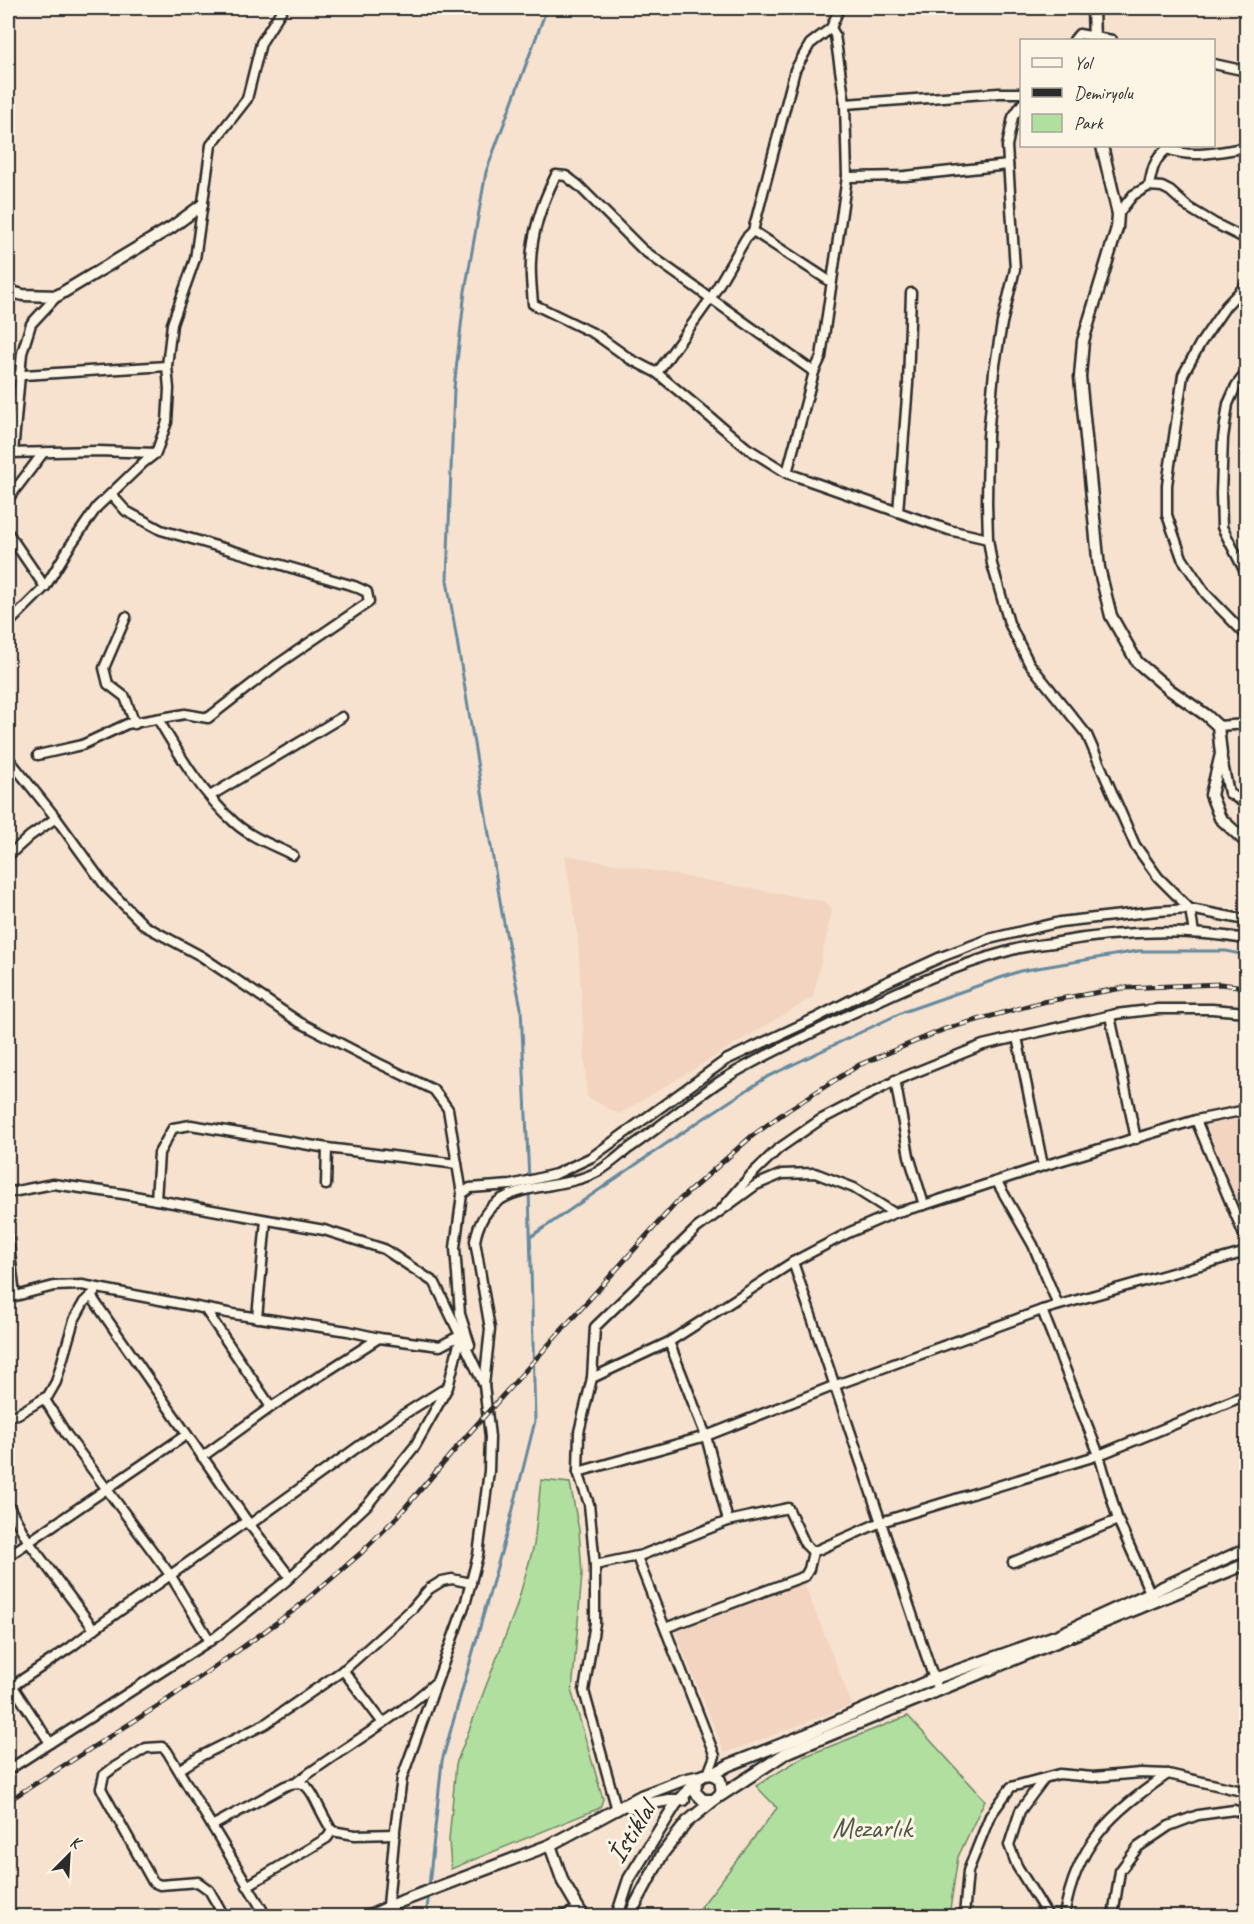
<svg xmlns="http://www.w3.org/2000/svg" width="1254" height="1924" viewBox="0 0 1254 1924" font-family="Caveat,sans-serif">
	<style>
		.built { fill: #f2d4c0 }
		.green { fill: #b0df9f; stroke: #6e8565; stroke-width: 1.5 }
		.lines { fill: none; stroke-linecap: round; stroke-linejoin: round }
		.stream { stroke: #65899e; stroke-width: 3 }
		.minor-casing { stroke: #2b2b2b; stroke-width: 13 }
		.tertiary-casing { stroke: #2b2b2b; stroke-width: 15 }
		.minor { stroke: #fcf5e5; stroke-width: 8 }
		.tertiary { stroke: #fcf5e5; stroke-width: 10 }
		.rail-casing { stroke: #2b2b2b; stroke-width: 5 }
		.rail { stroke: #fcf5e5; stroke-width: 3; stroke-dasharray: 9; stroke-linecap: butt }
		.labels { text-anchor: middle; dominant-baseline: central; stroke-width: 6; stroke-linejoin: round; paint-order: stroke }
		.park-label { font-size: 28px; fill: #4c5848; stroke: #fcf5e5 }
		.street-label { font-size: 28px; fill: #2b2b2b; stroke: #fcf5e5 }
	</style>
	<rect width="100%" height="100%" fill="#f6e2cf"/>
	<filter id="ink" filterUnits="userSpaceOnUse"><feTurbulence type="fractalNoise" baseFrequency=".0167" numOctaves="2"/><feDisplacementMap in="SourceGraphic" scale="12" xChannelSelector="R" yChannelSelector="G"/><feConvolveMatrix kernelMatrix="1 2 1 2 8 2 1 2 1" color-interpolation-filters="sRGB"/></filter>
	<g filter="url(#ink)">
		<g class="built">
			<path d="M 565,855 L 826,902 L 832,910 L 813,997 L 619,1114 L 587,1097 L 578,939 Z"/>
			<path d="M 1246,1118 L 1246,1225 L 1206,1124 Z"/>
			<path d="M 803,1581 L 852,1705 L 725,1753 L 676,1634 L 681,1627 Z"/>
		</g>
		<g class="green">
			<path d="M 541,1480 L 570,1483 L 579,1530 L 582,1574 L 572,1693 L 603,1799 L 600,1808 L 451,1869 L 449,1840 L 456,1764 L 516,1608 L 534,1545 Z"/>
			<path d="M 908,1716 L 985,1800 L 958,1857 L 949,1916 L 694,1916 L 777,1808 L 756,1786 L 803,1757 Z"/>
		</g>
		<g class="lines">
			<g class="stream">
				<path d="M 529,1180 L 521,1008 L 502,913 L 447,580 L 454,388 L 465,291 L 486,172 L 547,8"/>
				<path d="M 532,1236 L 692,1126 L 767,1077 L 903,1012 L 1020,971 L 1138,951 L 1226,951 L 1246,955"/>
				<path d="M 429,1886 L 442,1761 L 510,1521 L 535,1421 L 529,1189"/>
				<path d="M 426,1916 L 429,1893"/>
			</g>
			<g class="minor-casing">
				<g id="minor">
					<path d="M 831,28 L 835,35 L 845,104 L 847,177 L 821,357 L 814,372 L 787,473 L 898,512 L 908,384 L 911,293"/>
					<path d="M 1074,40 L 1079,34 L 1112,40"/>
					<path d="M 1214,64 L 1246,71"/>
					<path d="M 845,104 L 999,93 L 1022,93"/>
					<path d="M 1022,104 L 1013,117 L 1007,146 L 1015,269 L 1002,323 L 994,371 L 988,436 L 987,503 L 988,539 L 992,564 L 1009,623 L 1029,663 L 1087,735 L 1135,845 L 1158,877 L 1190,909 L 1194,933"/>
					<path d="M 847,177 L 905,176 L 1008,165"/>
					<path d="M 1149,186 C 1152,170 1154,159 1167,149 C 1190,158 1214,153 1237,149"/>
					<path d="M 1118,214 L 1133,195 L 1149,186 L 1162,187 L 1170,191 L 1189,208 L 1214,223 L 1246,239"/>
					<path d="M 753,231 L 831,282"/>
					<path d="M 1246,285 L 1226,306 L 1200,344 L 1183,375 L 1167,485 L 1167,515 L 1182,558 L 1206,594 L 1246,635"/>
					<path d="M 657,373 L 711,298 L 746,238 L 753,231 L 795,70 L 810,44 L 831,28 L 839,9"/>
					<path d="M 1246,373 L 1236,386 L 1228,404 L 1223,438 L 1221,494 L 1222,527 L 1243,568 L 1246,571"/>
					<path d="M 8,376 L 167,366"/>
					<path d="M 8,453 L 98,451 L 156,453"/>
					<path d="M 13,453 L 22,353 L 31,324 L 57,296"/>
					<path d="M 787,473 L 747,448 L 657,373 L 630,359 L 595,334 L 533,304 C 532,290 530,275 531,261 C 532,232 543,201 556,175 L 566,176 L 579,186 L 643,250 L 814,372"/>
					<path d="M 8,499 L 43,453"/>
					<path d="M 898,512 L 949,530 L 988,539"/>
					<path d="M 8,533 L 45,587"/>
					<path d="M 126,617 L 104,668 L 108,684 L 125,697 L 135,724"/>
					<path d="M 8,624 L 45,587 L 70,546 L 97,507 L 143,463 L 156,453 L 167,422 L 169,389 L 167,366 L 172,324 L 195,259 L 211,145 L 247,99 L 261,43 L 283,8"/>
					<path d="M 158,719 C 180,756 202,794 235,823 C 252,838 273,845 293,855"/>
					<path d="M 1218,726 L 1246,724"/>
					<path d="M 1221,754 L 1229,793 L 1246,804"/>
					<path d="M 38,755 L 82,745 L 127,724 L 185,714 L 208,718 L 278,664 L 369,602 L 367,592 L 354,586 L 161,530 L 126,511 L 111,494"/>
					<path d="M 8,758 L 56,818 L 106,887 L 145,926 L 201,956 L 299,1022 L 378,1063 L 434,1090 L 448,1109 L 462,1194"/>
					<path d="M 210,796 L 342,717"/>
					<path d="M 8,856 L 30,836 L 56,818"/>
					<path d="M 1110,1016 L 1136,1139"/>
					<path d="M 1017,1037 L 1043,1166"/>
					<path d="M 895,1080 L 909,1156 L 924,1205"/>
					<path d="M 1196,1120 L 1246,1240"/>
					<path d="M 997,1182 L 1033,1245 L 1058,1305"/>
					<path d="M 326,1185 L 327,1148"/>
					<path d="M 8,1191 L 12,1192 L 53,1184 L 123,1194 L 324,1230 L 384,1249 L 435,1283 L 484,1385 L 490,1437 L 489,1471 L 478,1555 L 466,1601 L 402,1778 L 395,1830 L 387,1916"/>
					<path d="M 156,1200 L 159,1153 L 173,1128 L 191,1125 L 327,1148 L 457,1164"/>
					<path d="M 721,1210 L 751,1175 L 778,1149 L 820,1120 L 899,1079 L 983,1045 L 1116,1014 L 1158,1009 L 1212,1009 L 1246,1012"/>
					<path d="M 8,1235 L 15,1296"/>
					<path d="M 793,1262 L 938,1691"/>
					<path d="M 91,1296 L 247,1521 L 290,1577"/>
					<path d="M 8,1298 L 54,1286 L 82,1285 L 233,1314 L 348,1331 L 379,1338 L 440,1346 L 461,1335"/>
					<path d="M 205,1309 L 271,1407 L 379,1338"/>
					<path d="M 1042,1310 L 1099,1455 L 1118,1520 L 1152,1597"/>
					<path d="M 257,1318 L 266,1220"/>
					<path d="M 669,1342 L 706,1436 L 728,1521 L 788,1508 L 805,1544 L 813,1552 L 881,1522 L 1099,1455 L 1246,1395"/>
					<path d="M 470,1345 L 460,1314 L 455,1248 L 462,1194 L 470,1188 L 511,1185 L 556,1174 L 592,1157 L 726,1060 L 814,1019 L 880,985 L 941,957 L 989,939 L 1060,922 L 1157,911 L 1190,909 L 1246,920"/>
					<path d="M 592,1378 L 595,1327 L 697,1228 L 756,1185 L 782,1174 L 815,1173 L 854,1188 L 894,1213"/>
					<path d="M 484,1385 L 490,1329 L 475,1241 C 487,1174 553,1196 599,1171 C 609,1165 619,1156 628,1149 C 659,1128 688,1103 719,1082 C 753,1060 792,1043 828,1025 C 887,996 948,967 1012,950 C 1025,946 1039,945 1053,943 C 1117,931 1181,928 1246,939"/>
					<path d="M 44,1398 L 66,1434 L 171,1576 L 210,1641"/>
					<path d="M 8,1416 L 18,1414 L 48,1396 L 56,1382 L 74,1320 L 84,1302 L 95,1292"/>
					<path d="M 202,1457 L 271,1407"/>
					<path d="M 578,1472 L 706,1436 L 836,1385 L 1042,1310 L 1246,1252"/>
					<path d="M 8,1505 L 28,1541 L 94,1629"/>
					<path d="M 249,1525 L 401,1416 L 446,1388"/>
					<path d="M 8,1556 L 186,1435"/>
					<path d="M 637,1557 L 715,1756 L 708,1774"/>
					<path d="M 1013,1562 L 1118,1520"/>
					<path d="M 595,1565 L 642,1555 L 728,1521"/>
					<path d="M 665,1628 L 805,1576 L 809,1569 L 813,1552"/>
					<path d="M 343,1670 L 383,1723"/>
					<path d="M 8,1679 L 50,1743"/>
					<path d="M 8,1689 L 71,1647 L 97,1627 L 247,1521"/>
					<path d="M 180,1769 L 201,1756 L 265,1724 L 345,1669 L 412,1609 L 429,1589 L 442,1581 L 452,1579 L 471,1583"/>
					<path d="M 8,1770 L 217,1636 L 286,1581 L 369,1503 L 415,1446 L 448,1387 L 461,1336"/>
					<path d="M 1043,1780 L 1020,1811 L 1009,1845 L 1017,1866 L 1048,1916"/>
					<path d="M 297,1782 C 342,1748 393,1721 435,1683"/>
					<path d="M 617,1810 L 584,1691 L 595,1623 L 595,1565 L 589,1504 L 578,1472 L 579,1432 L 592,1378 L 669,1342 L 793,1262 L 848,1233 L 894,1213 L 924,1205 L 1043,1166 L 1196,1120 L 1246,1110"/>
					<path d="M 212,1826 L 285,1786 C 308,1777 311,1792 320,1809 C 324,1817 328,1824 332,1831 L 355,1835 L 395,1834"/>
					<path d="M 247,1886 L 327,1838 L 332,1831"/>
					<path d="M 224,1916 L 209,1890 L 198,1882 L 160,1885 L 153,1882 L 104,1794 L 101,1788 L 104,1775 L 113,1768 L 146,1748 L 162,1747 L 167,1751 L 266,1916"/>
					<path d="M 563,1916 L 579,1909"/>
					<path d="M 964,1916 L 968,1871 L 990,1816 L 1011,1787 L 1059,1774 L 1093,1777 L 1141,1773 L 1168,1774 L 1246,1792"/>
					<path d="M 1064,1916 C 1076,1844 1111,1813 1168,1774"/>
					<path d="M 1113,1916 L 1120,1871 L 1138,1847 L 1169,1826 L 1198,1815 L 1234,1810 L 1246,1814"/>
				</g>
			</g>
			<g class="tertiary-casing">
				<g id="tertiary">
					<path d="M 1093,8 L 1094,40"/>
					<path d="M 1102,146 L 1118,214 L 1117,228 L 1083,341 L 1080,377 L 1099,568 L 1111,616 L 1137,662 L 1170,690 L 1206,715 L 1218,726 L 1221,754 L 1211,795 L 1220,818 L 1246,842"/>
					<path d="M 8,291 L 23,295 L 57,296 L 172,227 L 202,205"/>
					<path d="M 713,1774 L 720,1780 L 722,1792 L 714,1800 L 703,1800 L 696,1793 L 695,1789 L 698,1779 L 704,1775 L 713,1774 L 729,1765 L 805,1735 L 933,1679 L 1058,1635 L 1246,1549"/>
					<path d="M 720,1796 L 786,1753 L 1246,1564"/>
					<path d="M 629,1807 L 669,1800 L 684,1800"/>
					<path d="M 550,1845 L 563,1882 L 583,1916"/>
					<path d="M 369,1916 L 402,1901 L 550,1845 L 641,1796 L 683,1780 L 701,1776"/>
					<path d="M 617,1916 L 629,1879 L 675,1805 L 696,1782"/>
					<path d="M 631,1916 L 634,1907 L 663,1853 L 687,1822 L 714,1800"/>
				</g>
			</g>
			<use href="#minor" class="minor"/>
			<use href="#tertiary" class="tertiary"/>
			<g class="rail-casing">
				<path id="rail" d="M 8,1801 L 164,1702 L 236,1652 L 297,1608 L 361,1553 L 397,1517 L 471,1431 L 676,1203 L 752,1136 L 788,1110 L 859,1065 L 945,1029 L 1042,1002 L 1123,988 L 1220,984 L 1246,987"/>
			</g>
			<use href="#rail" class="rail"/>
		</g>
	</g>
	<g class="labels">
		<g class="park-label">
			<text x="872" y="1827">Mezarlık</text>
		</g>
		<g class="street-label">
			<text transform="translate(631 1832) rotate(-58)">İstiklal</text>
		</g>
	</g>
	<rect width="1254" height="1924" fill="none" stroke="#fcf5e5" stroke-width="30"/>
	<rect x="15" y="15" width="1224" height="1894" fill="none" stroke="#2b2b2b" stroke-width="2" filter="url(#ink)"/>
	<rect x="1020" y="39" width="195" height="108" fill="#fcf5e5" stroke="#a8a49b" stroke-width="1.5"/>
	<rect x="1032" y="58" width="30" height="9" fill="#fcf5e5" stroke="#a8a49b" stroke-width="1.5"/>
	<text x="1074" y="69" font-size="18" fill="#2b2b2b">Yol</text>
	<rect x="1032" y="88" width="30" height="9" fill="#2b2b2b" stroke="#a8a49b" stroke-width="1.5"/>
	<text x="1074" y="99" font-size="18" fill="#2b2b2b">Demiryolu</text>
	<rect x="1032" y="114" width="30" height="18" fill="#b0df9f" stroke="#a8a49b" stroke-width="1.5"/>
	<text x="1074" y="129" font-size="18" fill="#2b2b2b">Park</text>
	<g transform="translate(69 1855) rotate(24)" stroke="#fcf5e5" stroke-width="4.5" paint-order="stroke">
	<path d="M0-4.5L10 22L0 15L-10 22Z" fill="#2b2b2b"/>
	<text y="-9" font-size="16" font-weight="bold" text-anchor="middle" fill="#2b2b2b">K</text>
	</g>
</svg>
